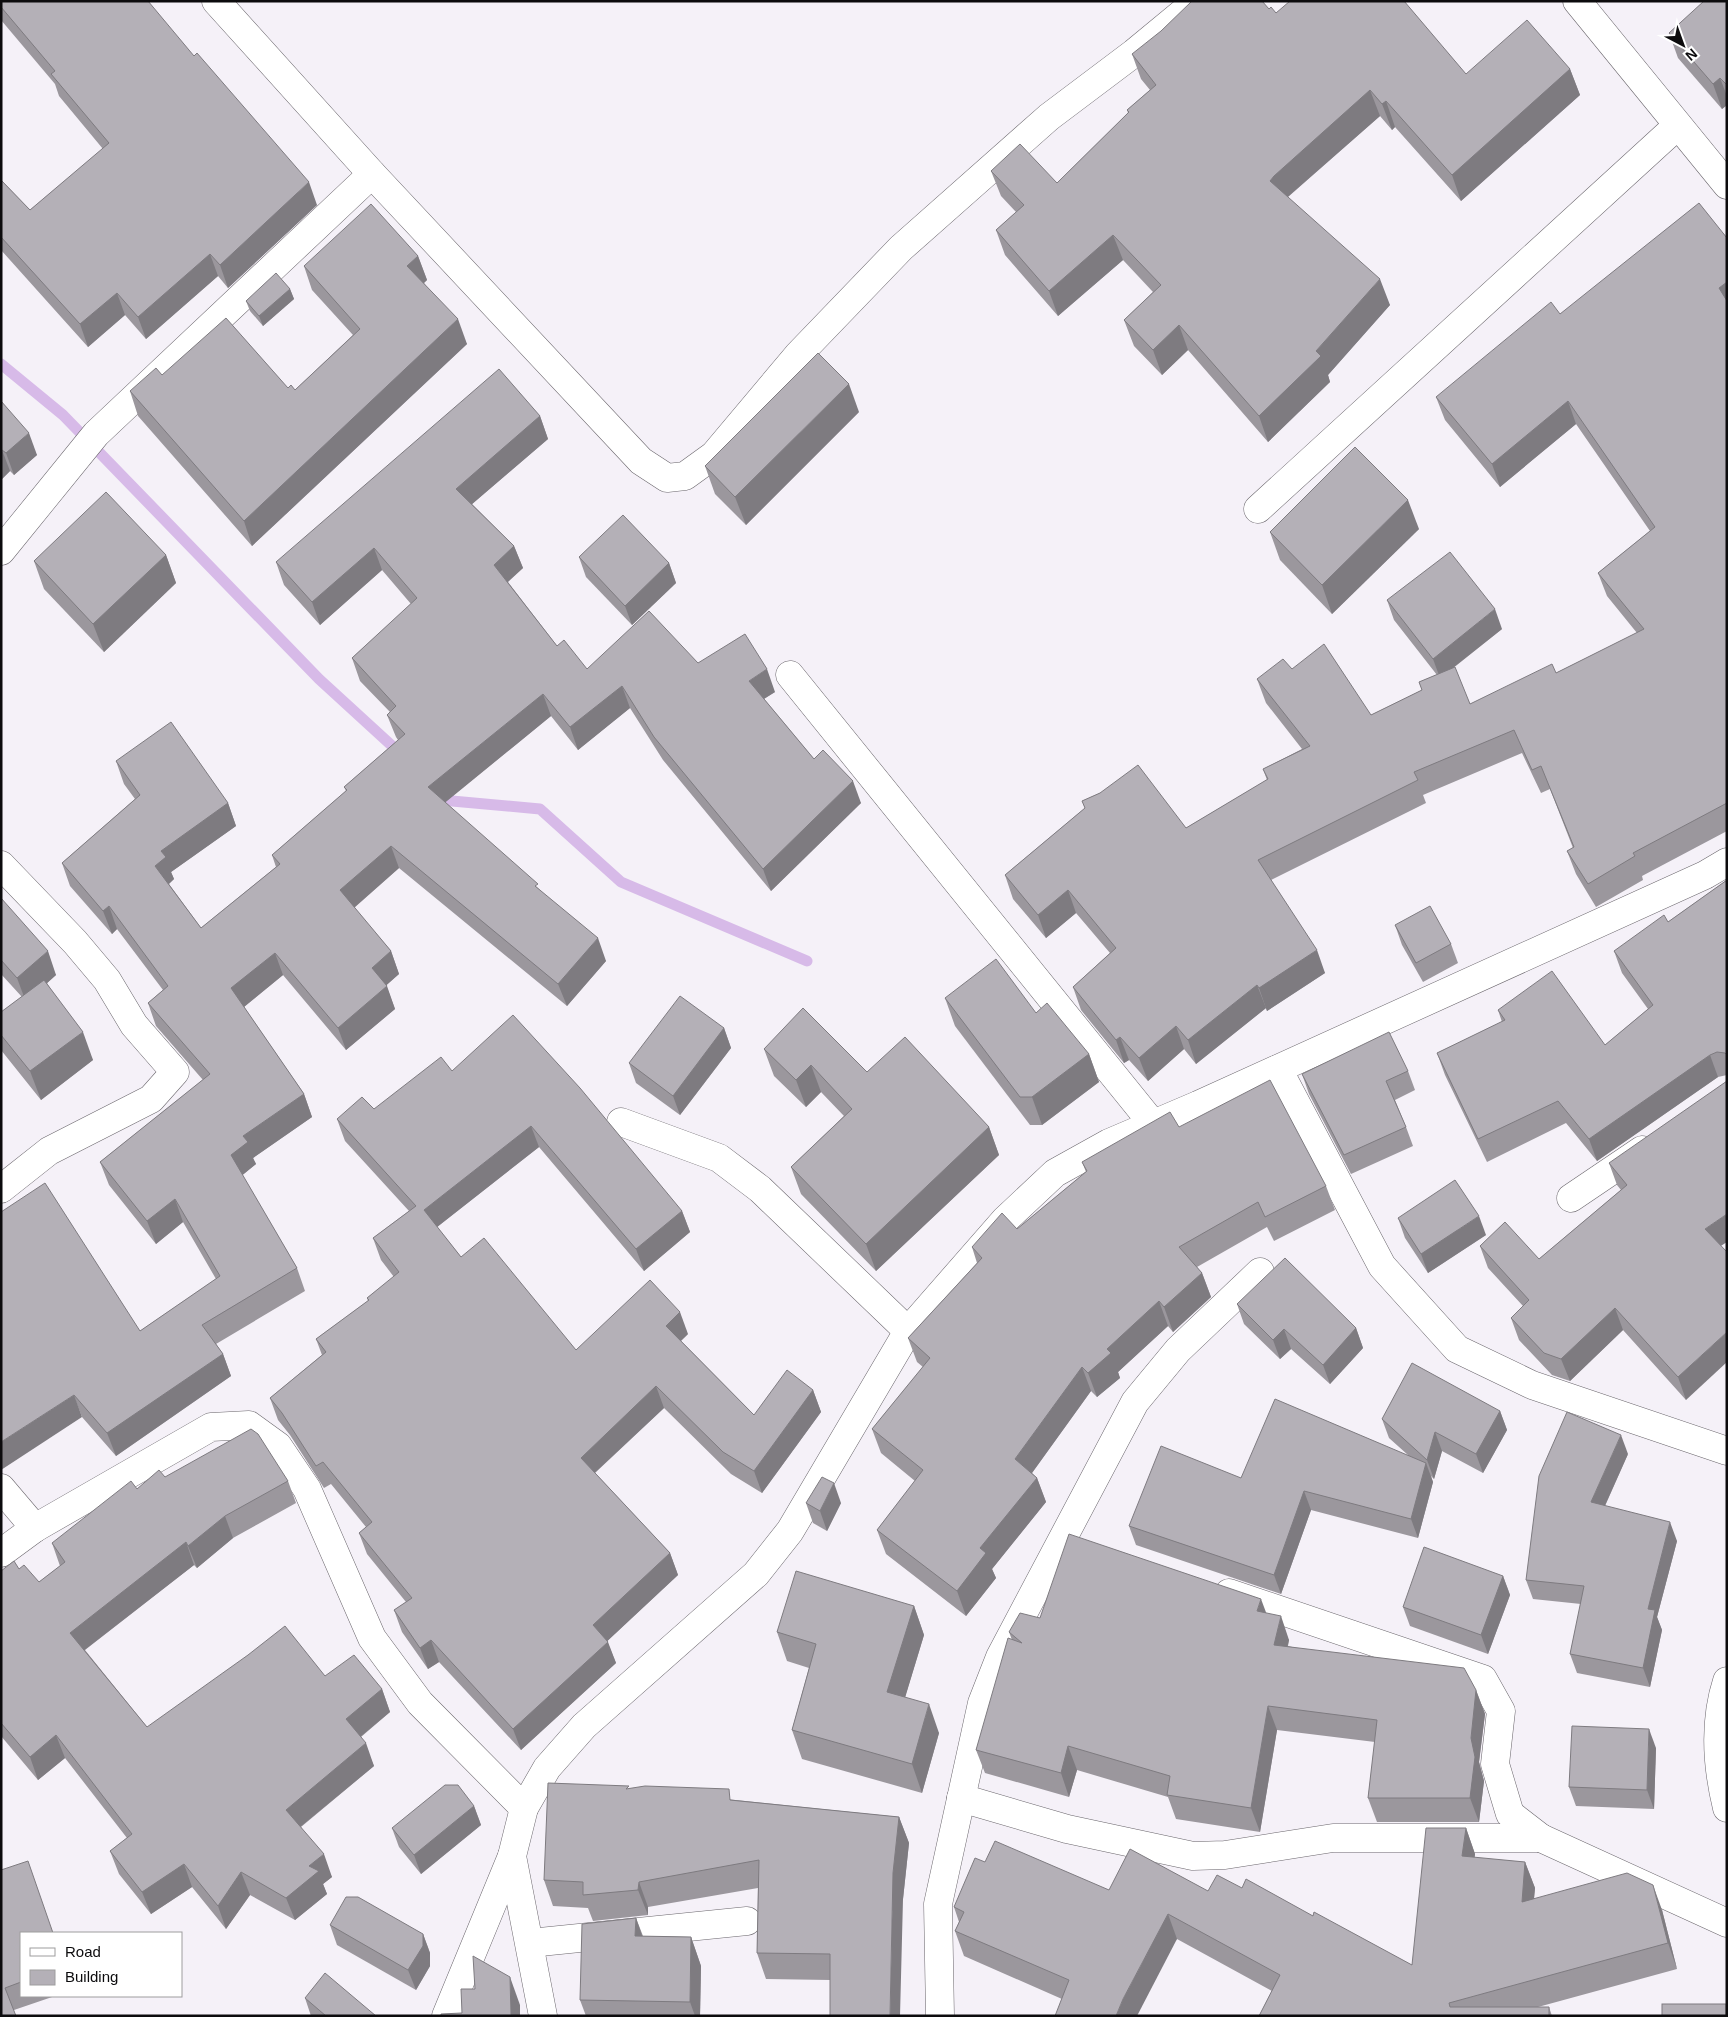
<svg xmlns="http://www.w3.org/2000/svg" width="1728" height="2017" viewBox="0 0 1728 2017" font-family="Arial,sans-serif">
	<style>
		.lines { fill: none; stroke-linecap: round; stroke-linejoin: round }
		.stream { stroke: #d7bae8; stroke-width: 11 }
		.minor-casing { stroke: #6a666c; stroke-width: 29 }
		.minor { stroke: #fff; stroke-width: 28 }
		.wall { fill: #9b979d }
		.shaded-wall { fill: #7e7b80 }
		.building { fill: #b4b0b7; stroke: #7e7b80 }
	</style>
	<rect width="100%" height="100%" fill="#f5f1f8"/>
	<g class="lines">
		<g class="stream">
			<path d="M 1,364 L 63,415 L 319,679 L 402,755"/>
			<path d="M 438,788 L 452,801 L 540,809 L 621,882 L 807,961"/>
		</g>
		<g class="minor-casing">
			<g id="minor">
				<path d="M 216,1 L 372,174 L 641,461 L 667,478 L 685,476 L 714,455 L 798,355 L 901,248 L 1049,117 L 1134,53 L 1197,1"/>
				<path d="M 1577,1 L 1727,185"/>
				<path d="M 1258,509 L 1677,126"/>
				<path d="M 1,551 L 96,434 L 372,174"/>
				<path d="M 790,675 L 1153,1124"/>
				<path d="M 1,865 L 75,942 L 107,980 L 134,1025 L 175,1072 L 151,1099 L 49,1151 L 1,1189"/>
				<path d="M 1278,1069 L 1382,1266 L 1457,1349 L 1532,1385 L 1727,1451"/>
				<path d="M 621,1122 L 719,1158 L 760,1189 L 908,1331"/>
				<path d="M 1571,1198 L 1642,1150"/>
				<path d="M 1,1488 L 35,1528"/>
				<path d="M 1,1553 L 35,1528 L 211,1427 L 249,1425 L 278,1446 L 307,1489 L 372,1638 L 420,1703 L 524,1808"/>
				<path d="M 1229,1593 L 1483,1679 L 1501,1711 L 1495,1764 L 1510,1814 L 1541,1838 L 1727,1923"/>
				<path d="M 1727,1681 C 1714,1721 1717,1767 1727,1808"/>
				<path d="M 961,1798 L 1067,1829 L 1193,1856 L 1225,1855 L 1333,1838 L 1541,1838"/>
				<path d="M 530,1943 L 747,1921"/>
				<path d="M 446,2016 L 512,1856"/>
				<path d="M 543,2016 L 512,1856 L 524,1808 L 547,1768 L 584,1726 L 756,1574 L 790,1531 L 908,1331 L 1005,1220 L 1055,1173 L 1109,1143 L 1198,1105 L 1705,875 L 1727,862"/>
				<path d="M 940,2016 L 938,1904 L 982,1703 L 1000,1657 L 1135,1402 L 1178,1350 L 1260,1272"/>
			</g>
		</g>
		<use href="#minor" class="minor"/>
	</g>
	<g class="wall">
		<path d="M 1,1 L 317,205 L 228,288 L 218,276 L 146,339 L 125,315 L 88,347 L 1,250 L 1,180 L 30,210 L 103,149 L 59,96 L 55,84 L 1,20 Z"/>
		<path d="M 1727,1 L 1727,105 L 1722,109 L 1678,58 L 1669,33 Z"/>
		<path d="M 1269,9 L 1276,13 L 1466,74 L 1570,69 L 1580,95 L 1461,201 L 1395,127 L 1392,130 L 1380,116 L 1288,197 L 1390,305 L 1328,375 L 1330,382 L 1268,442 L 1188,350 L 1162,375 L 1134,346 L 1124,320 L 1153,292 L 1123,260 L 1058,316 L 1005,255 L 996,230 L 1016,212 L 1001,196 L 991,171 L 1057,183 L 1128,113 L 1127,110 L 1150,90 L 1141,79 L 1132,54 Z"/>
		<path d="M 1727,238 L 1727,831 L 1642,876 L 1643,880 L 1596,907 L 1576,874 L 1567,851 L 1573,848 L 1550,789 L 1541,793 L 1522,753 L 1423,795 L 1426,803 L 1271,880 L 1325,973 L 1267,1011 L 1266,1008 L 1196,1064 L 1184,1049 L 1148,1081 L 1129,1060 L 1124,1063 L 1081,1010 L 1073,987 L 1110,953 L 1076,913 L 1046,938 L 1013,899 L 1005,875 L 1085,808 L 1082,801 L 1100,793 L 1186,828 L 1267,780 L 1263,769 L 1302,749 L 1266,703 L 1257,679 L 1292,669 L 1371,715 L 1422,690 L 1419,682 L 1437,675 L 1394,620 L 1387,600 L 1502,629 L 1452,669 L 1470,704 L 1556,673 L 1637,633 L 1607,596 L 1598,573 L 1650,531 L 1576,424 L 1500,487 L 1445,420 L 1436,397 L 1560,314 Z"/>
		<path d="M 418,256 L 427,280 L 424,283 L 467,344 L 252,546 L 138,416 L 130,391 L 162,375 L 288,388 L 295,390 L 353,335 L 312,290 L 304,266 Z"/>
		<path d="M 290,289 L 294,299 L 263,326 L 250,311 L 246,301 Z"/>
		<path d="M 1,401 L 37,455 L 14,475 L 10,471 L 1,480 Z"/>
		<path d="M 859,412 L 746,525 L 715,494 L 705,466 Z"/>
		<path d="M 540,416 L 548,439 L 472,504 L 514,546 L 523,568 L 508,582 L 557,646 L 587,669 L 698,663 L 775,692 L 764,699 L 814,759 L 861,803 L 771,891 L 663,760 L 630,708 L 578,750 L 551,716 L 445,802 L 540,890 L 606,961 L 567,1006 L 399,868 L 354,908 L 391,951 L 399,974 L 386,985 L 395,1009 L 346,1050 L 283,975 L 244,1007 L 304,1094 L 312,1117 L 253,1158 L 256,1164 L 242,1175 L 297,1268 L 305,1291 L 216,1344 L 223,1354 L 231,1376 L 116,1456 L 82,1417 L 1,1212 L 140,1331 L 216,1279 L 183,1222 L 156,1244 L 109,1185 L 100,1162 L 203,1080 L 156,1026 L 148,1003 L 163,990 L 117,929 L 112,934 L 70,886 L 62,863 L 135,799 L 124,784 L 116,761 L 228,803 L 236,826 L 171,872 L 174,879 L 169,884 L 201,928 L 276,867 L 272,855 L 346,791 L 344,787 L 398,740 L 396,737 L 387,715 L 390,712 L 360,681 L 352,658 L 411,604 L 382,570 L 320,625 L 284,585 L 276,562 Z"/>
		<path d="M 1419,529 L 1332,614 L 1280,560 L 1270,532 Z"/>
		<path d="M 166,555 L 176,583 L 104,652 L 44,589 L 34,561 Z"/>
		<path d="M 579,557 L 669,563 L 676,583 L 632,625 L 586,577 Z"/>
		<path d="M 1727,880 L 1727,1075 L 1718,1077 L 1597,1161 L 1566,1123 L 1487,1162 L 1445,1075 L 1437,1053 L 1502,1022 L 1498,1010 L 1605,1045 L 1648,1009 L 1622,973 L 1614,951 L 1668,922 Z"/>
		<path d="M 1,898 L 56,975 L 47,983 L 93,1060 L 41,1100 L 1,1050 L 1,1012 L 22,997 L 1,974 Z"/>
		<path d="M 1395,925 L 1451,944 L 1458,963 L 1423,982 L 1402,945 Z"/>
		<path d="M 945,998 L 1036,1013 L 1089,1054 L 1099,1082 L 1042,1125 L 1030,1125 L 955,1026 Z"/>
		<path d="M 724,1028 L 731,1048 L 680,1115 L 636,1083 L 629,1063 Z"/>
		<path d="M 764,1049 L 867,1072 L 989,1127 L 999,1155 L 876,1271 L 801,1194 L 791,1167 L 844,1116 L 821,1092 L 806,1107 L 774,1076 Z"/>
		<path d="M 452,1071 L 682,1211 L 690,1232 L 644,1271 L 539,1147 L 437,1227 L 461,1257 L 576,1350 L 688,1334 L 681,1341 L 754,1415 L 813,1390 L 821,1412 L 762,1493 L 731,1474 L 664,1408 L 595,1473 L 670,1553 L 678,1575 L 607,1641 L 616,1663 L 521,1750 L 439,1662 L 428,1669 L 402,1632 L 394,1610 L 406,1602 L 367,1554 L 359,1533 L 366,1527 L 331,1484 L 324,1488 L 290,1435 L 278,1420 L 270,1398 L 322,1355 L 316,1339 L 368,1301 L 367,1298 L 394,1277 L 381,1260 L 373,1238 L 409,1211 L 345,1141 L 337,1119 L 374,1109 Z"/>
		<path d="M 1408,1071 L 1415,1090 L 1395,1100 L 1406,1127 L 1413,1146 L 1351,1174 L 1309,1094 L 1302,1074 Z"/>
		<path d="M 1179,1127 L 1326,1186 L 1335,1210 L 1274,1241 L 1267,1227 L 1197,1267 L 1202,1273 L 1211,1297 L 1173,1332 L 1168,1326 L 1118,1372 L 1120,1378 L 1097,1397 L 1091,1391 L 1032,1473 L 1037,1478 L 1046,1502 L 992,1569 L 996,1578 L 966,1616 L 886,1554 L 877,1530 L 915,1481 L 881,1453 L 872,1429 L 923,1367 L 917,1362 L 908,1338 L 977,1263 L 972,1247 L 1017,1229 L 1086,1172 L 1082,1162 Z"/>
		<path d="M 1609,1163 L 1721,1246 L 1686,1400 L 1623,1330 L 1570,1381 L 1552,1375 L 1519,1340 L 1511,1318 L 1523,1306 L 1488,1268 L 1480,1246 L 1539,1259 L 1621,1190 L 1617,1185 Z"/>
		<path d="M 1398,1218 L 1486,1235 L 1428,1273 L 1405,1238 Z"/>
		<path d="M 1237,1304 L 1356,1328 L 1363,1348 L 1330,1384 L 1291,1349 L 1280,1359 L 1244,1324 Z"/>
		<path d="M 1500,1411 L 1507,1430 L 1483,1473 L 1442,1451 L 1434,1479 L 1431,1476 L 1433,1482 L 1418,1538 L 1311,1510 L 1281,1594 L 1136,1545 L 1129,1526 L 1241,1478 L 1408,1455 L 1389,1438 L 1382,1419 Z"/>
		<path d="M 1628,1454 L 1605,1506 L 1677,1541 L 1657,1617 L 1662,1630 L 1650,1687 L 1577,1673 L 1570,1654 L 1581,1604 L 1533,1599 L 1526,1580 Z"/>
		<path d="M 165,1477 L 288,1481 L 296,1503 L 233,1538 L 197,1568 L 194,1565 L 85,1650 L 147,1727 L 325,1676 L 382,1689 L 390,1712 L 361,1737 L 374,1766 L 301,1827 L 332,1877 L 323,1884 L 327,1894 L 295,1920 L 250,1895 L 226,1929 L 192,1887 L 151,1914 L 119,1874 L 110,1851 L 127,1838 L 65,1758 L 38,1780 L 1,1736 L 1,1571 L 19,1569 L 39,1582 L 60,1566 L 52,1543 L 137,1489 Z"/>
		<path d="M 806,1503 L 841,1503 L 827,1531 L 813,1523 Z"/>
		<path d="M 1503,1576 L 1510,1595 L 1488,1654 L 1410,1626 L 1403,1607 Z"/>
		<path d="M 914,1606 L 924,1635 L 905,1697 L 939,1733 L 922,1793 L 802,1759 L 792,1730 L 809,1668 L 787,1661 L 777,1632 Z"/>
		<path d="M 1266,1613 L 1289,1640 L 1288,1646 L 1476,1690 L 1485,1714 L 1479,1762 L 1484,1781 L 1479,1822 L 1377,1822 L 1368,1798 L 1375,1742 L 1277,1730 L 1260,1832 L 1176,1819 L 1168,1797 L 1077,1770 L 1069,1797 L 985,1773 L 976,1750 L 1012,1640 L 1009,1632 L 1040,1618 Z"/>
		<path d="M 1656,1748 L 1654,1809 L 1576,1806 L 1569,1787 Z"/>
		<path d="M 630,1789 L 899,1817 L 909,1843 L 903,1899 L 830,1980 L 766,1979 L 757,1953 L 758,1888 L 648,1907 L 648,1915 L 593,1921 L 588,1908 L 553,1906 L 544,1880 Z"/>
		<path d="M 474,1806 L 481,1825 L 421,1874 L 399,1847 L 392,1828 Z"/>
		<path d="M 1466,1828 L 1475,1854 L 1474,1858 L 1525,1862 L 1535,1888 L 1534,1899 L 1662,1910 L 1677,1969 L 1538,2007 L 1549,2007 L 1552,2016 L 1259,2016 L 1272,1991 L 1177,1939 L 1062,1999 L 964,1956 L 955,1931 L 959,1922 L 954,1907 L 985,1862 L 1109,1890 L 1208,1891 L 1242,1888 L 1313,1916 L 1412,1965 Z"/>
		<path d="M 1,1870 L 21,1933 L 21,1996 L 55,1996 L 14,2010 L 1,2016 Z"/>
		<path d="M 636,1918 L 643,1936 L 691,1937 L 701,1966 L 700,2016 L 586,2016 L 580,2000 Z"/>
		<path d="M 330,1925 L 423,1934 L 430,1953 L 430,1966 L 416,1990 L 337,1945 Z"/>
		<path d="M 305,1998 L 376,2016 L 311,2016 Z"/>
	</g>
	<g class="shaded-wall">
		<path d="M 1570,69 L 1580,95 L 1461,201 L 1452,175 Z"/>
		<path d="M 1720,78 L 1727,96 L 1727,105 L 1722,109 L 1713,84 Z"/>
		<path d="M 1370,90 L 1380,116 L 1283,201 L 1270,181 L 1274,176 Z"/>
		<path d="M 1386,101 L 1395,127 L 1392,130 L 1382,104 Z"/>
		<path d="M 309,182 L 317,205 L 228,288 L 220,265 Z"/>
		<path d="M 1113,235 L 1123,260 L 1058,316 L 1049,291 Z"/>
		<path d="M 210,254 L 218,276 L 146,339 L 138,317 Z"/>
		<path d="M 418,256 L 427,280 L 416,290 L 407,266 Z"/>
		<path d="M 1380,279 L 1390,305 L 1328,375 L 1330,382 L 1268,442 L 1259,416 Z"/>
		<path d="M 1727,282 L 1727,311 L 1719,288 Z"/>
		<path d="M 290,289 L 294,299 L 263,326 L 259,316 Z"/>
		<path d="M 117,293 L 125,315 L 88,347 L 80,324 Z"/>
		<path d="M 458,319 L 467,344 L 252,546 L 244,521 Z"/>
		<path d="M 1179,325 L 1188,350 L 1162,375 L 1153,350 Z"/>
		<path d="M 849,384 L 859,412 L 746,525 L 735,497 Z"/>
		<path d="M 1568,401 L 1576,424 L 1500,487 L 1492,464 Z"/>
		<path d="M 540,416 L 548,439 L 464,511 L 456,489 Z"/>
		<path d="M 29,433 L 37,455 L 14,475 L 6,453 Z"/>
		<path d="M 2,450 L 10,471 L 1,480 L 1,451 Z"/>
		<path d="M 1408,500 L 1419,529 L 1332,614 L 1322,585 Z"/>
		<path d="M 514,546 L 523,568 L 502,587 L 494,565 Z"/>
		<path d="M 374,548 L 382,570 L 320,625 L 312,602 Z"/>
		<path d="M 166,555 L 176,583 L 104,652 L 93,624 Z"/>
		<path d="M 669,563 L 676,583 L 632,625 L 625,606 Z"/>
		<path d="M 1495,609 L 1502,629 L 1440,678 L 1433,659 Z"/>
		<path d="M 767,669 L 775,692 L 757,703 L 749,681 Z"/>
		<path d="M 622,686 L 630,708 L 578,750 L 570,727 Z"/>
		<path d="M 543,694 L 551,716 L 436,810 L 428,787 Z"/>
		<path d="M 853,781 L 861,803 L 771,891 L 763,869 Z"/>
		<path d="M 228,803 L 236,826 L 171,872 L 174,879 L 163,889 L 155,866 L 161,851 Z"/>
		<path d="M 391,846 L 399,868 L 348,913 L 340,890 Z"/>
		<path d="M 1068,890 L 1076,913 L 1046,938 L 1038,915 Z"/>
		<path d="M 109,906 L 117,929 L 112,934 L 103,911 Z"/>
		<path d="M 598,938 L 606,961 L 567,1006 L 558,984 Z"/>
		<path d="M 1317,950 L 1325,973 L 1267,1011 L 1259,988 Z"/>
		<path d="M 48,951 L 56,975 L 26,1002 L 17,978 Z"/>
		<path d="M 391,951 L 399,974 L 380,991 L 372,968 Z"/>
		<path d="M 275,953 L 283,975 L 239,1011 L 231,988 Z"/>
		<path d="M 1257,985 L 1266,1008 L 1196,1064 L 1188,1040 Z"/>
		<path d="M 387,986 L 395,1009 L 346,1050 L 338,1028 Z"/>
		<path d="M 1176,1026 L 1184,1049 L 1148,1081 L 1139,1058 Z"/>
		<path d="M 724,1028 L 731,1048 L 680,1115 L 673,1096 Z"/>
		<path d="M 83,1032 L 93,1060 L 41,1100 L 30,1071 Z"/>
		<path d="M 1120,1037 L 1129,1060 L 1124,1063 L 1116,1040 Z"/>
		<path d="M 1089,1054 L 1099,1082 L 1042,1125 L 1032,1097 Z"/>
		<path d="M 1710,1055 L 1718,1077 L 1597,1161 L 1589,1139 Z"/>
		<path d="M 811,1065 L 821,1092 L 806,1107 L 796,1080 Z"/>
		<path d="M 304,1094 L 312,1117 L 253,1158 L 256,1164 L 239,1178 L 231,1155 L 243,1136 Z"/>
		<path d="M 531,1126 L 539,1147 L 432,1231 L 424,1210 Z"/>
		<path d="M 989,1127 L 999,1155 L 876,1271 L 866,1244 Z"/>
		<path d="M 175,1199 L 183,1222 L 156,1244 L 147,1221 Z"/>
		<path d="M 682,1211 L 690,1232 L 644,1271 L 636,1249 Z"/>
		<path d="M 1727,1214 L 1727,1242 L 1713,1251 L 1705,1229 Z"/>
		<path d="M 1479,1216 L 1486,1235 L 1428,1273 L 1421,1254 Z"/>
		<path d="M 1202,1273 L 1211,1297 L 1173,1332 L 1164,1307 Z"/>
		<path d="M 1159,1301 L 1168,1326 L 1118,1372 L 1120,1378 L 1097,1397 L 1088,1373 L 1107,1349 Z"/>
		<path d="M 1615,1308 L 1623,1330 L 1570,1381 L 1561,1359 Z"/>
		<path d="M 680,1312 L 688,1334 L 673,1348 L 666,1326 Z"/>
		<path d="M 1356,1328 L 1363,1348 L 1330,1384 L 1323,1365 Z"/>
		<path d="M 1284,1329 L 1291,1349 L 1280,1359 L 1273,1340 Z"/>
		<path d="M 1727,1332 L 1727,1362 L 1686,1400 L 1678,1377 Z"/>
		<path d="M 223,1354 L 231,1376 L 116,1456 L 107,1433 Z"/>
		<path d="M 1082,1367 L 1091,1391 L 1024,1484 L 1015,1459 Z"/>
		<path d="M 656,1386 L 664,1408 L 588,1479 L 581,1458 Z"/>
		<path d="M 813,1390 L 821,1412 L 762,1493 L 754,1471 Z"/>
		<path d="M 74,1395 L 82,1417 L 1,1470 L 1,1442 Z"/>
		<path d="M 1500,1411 L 1507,1430 L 1483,1473 L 1476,1454 Z"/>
		<path d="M 1435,1432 L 1442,1451 L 1434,1479 L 1427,1460 Z"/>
		<path d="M 1621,1435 L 1628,1454 L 1598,1521 L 1591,1502 Z"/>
		<path d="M 1426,1463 L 1433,1482 L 1418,1538 L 1411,1519 Z"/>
		<path d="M 1037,1478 L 1046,1502 L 992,1569 L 996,1578 L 966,1616 L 957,1591 L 980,1548 Z"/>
		<path d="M 834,1483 L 841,1503 L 827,1531 L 820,1511 Z"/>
		<path d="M 1304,1491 L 1311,1510 L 1281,1594 L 1274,1575 Z"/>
		<path d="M 225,1516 L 233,1538 L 197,1568 L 188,1546 Z"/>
		<path d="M 1670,1522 L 1677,1541 L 1657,1617 L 1662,1630 L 1650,1687 L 1643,1668 L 1648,1609 Z"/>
		<path d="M 186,1542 L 194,1565 L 78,1655 L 70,1633 Z"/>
		<path d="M 670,1553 L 678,1575 L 601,1647 L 593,1625 Z"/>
		<path d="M 1503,1576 L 1510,1595 L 1488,1654 L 1481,1635 Z"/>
		<path d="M 1261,1599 L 1270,1623 L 1257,1611 Z"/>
		<path d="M 914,1606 L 924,1635 L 898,1721 L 887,1692 Z"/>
		<path d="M 1281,1616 L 1289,1640 L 1282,1669 L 1274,1645 Z"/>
		<path d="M 431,1640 L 439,1662 L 428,1669 L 420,1648 Z"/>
		<path d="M 608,1642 L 616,1663 L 521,1750 L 513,1729 Z"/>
		<path d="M 382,1689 L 390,1712 L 354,1742 L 346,1719 Z"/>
		<path d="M 1476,1690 L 1485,1714 L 1479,1762 L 1484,1781 L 1479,1822 L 1470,1798 L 1471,1738 Z"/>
		<path d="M 929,1704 L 939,1733 L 922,1793 L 912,1764 Z"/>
		<path d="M 1268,1706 L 1277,1730 L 1260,1832 L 1251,1808 Z"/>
		<path d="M 1649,1729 L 1656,1748 L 1654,1809 L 1647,1790 Z"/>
		<path d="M 56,1735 L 65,1758 L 38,1780 L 30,1757 Z"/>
		<path d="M 366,1743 L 374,1766 L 294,1832 L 286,1810 Z"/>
		<path d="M 1068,1746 L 1077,1770 L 1069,1797 L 1061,1773 Z"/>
		<path d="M 474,1806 L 481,1825 L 421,1874 L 414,1855 Z"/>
		<path d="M 899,1817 L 909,1843 L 903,1899 L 900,2016 L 890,2016 L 893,1873 Z"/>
		<path d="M 1466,1828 L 1475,1854 L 1472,1882 L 1462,1856 Z"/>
		<path d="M 324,1854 L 332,1877 L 323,1884 L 327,1894 L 295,1920 L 286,1898 L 309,1866 Z"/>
		<path d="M 1525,1862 L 1535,1888 L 1531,1928 L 1522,1902 Z"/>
		<path d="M 184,1864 L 192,1887 L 151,1914 L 142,1892 Z"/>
		<path d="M 241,1872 L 250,1895 L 226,1929 L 218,1906 Z"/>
		<path d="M 639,1882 L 648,1907 L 648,1915 L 638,1890 Z"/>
		<path d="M 1653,1885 L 1662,1910 L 1677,1969 L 1668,1943 Z"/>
		<path d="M 1168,1914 L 1177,1939 L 1137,2016 L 1116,2016 L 1123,1999 Z"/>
		<path d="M 636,1918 L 646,1947 L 635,1936 Z"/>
		<path d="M 423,1934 L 430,1953 L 430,1966 L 416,1990 L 408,1970 Z"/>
		<path d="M 691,1937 L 701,1966 L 700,2016 L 695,2016 L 690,2002 Z"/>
		<path d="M 510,1977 L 520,2005 L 520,2016 L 511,2016 Z"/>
	</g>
	<g class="building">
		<path d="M 1,1 L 148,1 L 194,56 L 197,53 L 309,182 L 220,265 L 210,254 L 138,317 L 117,293 L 80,324 L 1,237 L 1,180 L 30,210 L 109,143 L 51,74 L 55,71 L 1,7 Z"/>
		<path d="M 1192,1 L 1262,1 L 1269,9 L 1271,7 L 1276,13 L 1290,1 L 1404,1 L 1466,74 L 1527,20 L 1570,69 L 1452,175 L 1386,101 L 1382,104 L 1370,90 L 1274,176 L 1270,181 L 1380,279 L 1316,351 L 1321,356 L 1259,416 L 1179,325 L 1153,350 L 1124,320 L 1161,285 L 1113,235 L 1049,291 L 996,230 L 1024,205 L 991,171 L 1020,144 L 1057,183 L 1129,112 L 1127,110 L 1156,85 L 1132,54 L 1161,31 Z"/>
		<path d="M 1704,1 L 1727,1 L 1727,85 L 1720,78 L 1713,84 L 1669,33 Z"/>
		<path d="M 1699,203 L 1727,238 L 1727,282 L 1719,288 L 1727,301 L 1727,803 L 1633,853 L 1635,856 L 1588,884 L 1567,851 L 1574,847 L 1541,766 L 1532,770 L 1514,730 L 1414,772 L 1418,780 L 1258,860 L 1317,950 L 1259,988 L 1257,985 L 1188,1040 L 1176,1026 L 1139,1058 L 1120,1037 L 1116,1040 L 1073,987 L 1116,948 L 1068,890 L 1038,915 L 1005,875 L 1085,808 L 1082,801 L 1100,793 L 1138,765 L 1186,828 L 1268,779 L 1263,769 L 1310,746 L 1257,679 L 1283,659 L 1292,669 L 1324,644 L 1371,715 L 1422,690 L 1419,682 L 1455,667 L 1470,704 L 1552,664 L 1556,673 L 1644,629 L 1598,573 L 1655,527 L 1568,401 L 1492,464 L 1436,397 L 1551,302 L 1560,314 Z"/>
		<path d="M 371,204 L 418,256 L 407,266 L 458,319 L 244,521 L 130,391 L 156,368 L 162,375 L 226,318 L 288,388 L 291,385 L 295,390 L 360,329 L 304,266 Z"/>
		<path d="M 276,273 L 290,289 L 259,316 L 246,301 Z"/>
		<path d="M 818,353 L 849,384 L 735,497 L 705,466 Z"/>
		<path d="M 499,369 L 540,416 L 456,489 L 514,546 L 494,565 L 557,646 L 564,640 L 587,669 L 649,611 L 698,663 L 745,634 L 767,669 L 749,681 L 814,759 L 823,750 L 853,781 L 763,869 L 654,737 L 622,686 L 570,727 L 543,694 L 428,787 L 538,884 L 535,886 L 598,938 L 558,984 L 391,846 L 340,890 L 391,951 L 372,968 L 387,986 L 338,1028 L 275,953 L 231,988 L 304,1094 L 243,1136 L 248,1142 L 231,1155 L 297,1268 L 202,1325 L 223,1354 L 107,1433 L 74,1395 L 1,1442 L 1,1212 L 45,1183 L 140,1331 L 220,1276 L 175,1199 L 147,1221 L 100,1162 L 210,1074 L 148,1003 L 168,986 L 109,906 L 103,911 L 62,863 L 140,795 L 116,761 L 171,722 L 228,803 L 161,851 L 166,857 L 155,866 L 201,928 L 280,864 L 272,855 L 347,790 L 344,787 L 405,734 L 387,715 L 396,706 L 352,658 L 417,598 L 374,548 L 312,602 L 276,562 Z"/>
		<path d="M 1,401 L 29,433 L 6,453 L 2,450 L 1,451 Z"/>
		<path d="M 1355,447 L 1408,500 L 1322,585 L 1270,532 Z"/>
		<path d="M 106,492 L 166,555 L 93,624 L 34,561 Z"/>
		<path d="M 623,515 L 669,563 L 625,606 L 579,557 Z"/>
		<path d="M 1450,552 L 1495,609 L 1433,659 L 1387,600 Z"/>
		<path d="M 1727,880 L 1727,1055 L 1725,1053 L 1717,1052 L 1710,1055 L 1589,1139 L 1558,1101 L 1478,1139 L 1437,1053 L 1505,1020 L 1498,1010 L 1552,971 L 1605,1045 L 1653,1005 L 1614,951 L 1664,915 L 1668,922 Z"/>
		<path d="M 1,898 L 48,951 L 17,978 L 1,960 Z"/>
		<path d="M 1430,906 L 1451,944 L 1416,963 L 1395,925 Z"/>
		<path d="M 996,959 L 1036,1013 L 1047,1003 L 1089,1054 L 1032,1097 L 1020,1097 L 945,998 Z"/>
		<path d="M 44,980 L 83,1032 L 30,1071 L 1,1035 L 1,1012 Z"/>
		<path d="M 680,996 L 724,1028 L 673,1096 L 629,1063 Z"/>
		<path d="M 803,1008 L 867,1072 L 905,1037 L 989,1127 L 866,1244 L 791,1167 L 852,1109 L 811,1065 L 796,1080 L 764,1049 Z"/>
		<path d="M 513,1015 L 580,1088 L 682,1211 L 636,1249 L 531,1126 L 424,1210 L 461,1257 L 484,1238 L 576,1350 L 650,1280 L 680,1312 L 666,1326 L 754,1415 L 787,1370 L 813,1390 L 754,1471 L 723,1452 L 656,1386 L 581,1458 L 670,1553 L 593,1625 L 608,1642 L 513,1729 L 431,1640 L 420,1648 L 394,1610 L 412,1598 L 359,1533 L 372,1522 L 323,1462 L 316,1466 L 282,1413 L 270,1398 L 326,1352 L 316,1339 L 369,1300 L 367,1298 L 399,1272 L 373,1238 L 416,1206 L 337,1119 L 362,1097 L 374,1109 L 441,1057 L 452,1071 Z"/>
		<path d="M 1389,1032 L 1408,1071 L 1386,1081 L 1406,1127 L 1344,1155 L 1302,1074 Z"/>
		<path d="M 1270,1080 L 1326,1186 L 1265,1217 L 1258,1202 L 1179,1247 L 1202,1273 L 1164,1307 L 1159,1301 L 1107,1349 L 1111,1353 L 1088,1373 L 1082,1367 L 1015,1459 L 1037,1478 L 980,1548 L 986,1553 L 957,1591 L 877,1530 L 923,1470 L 872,1429 L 930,1358 L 908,1338 L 982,1258 L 972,1247 L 1002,1213 L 1017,1229 L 1087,1171 L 1082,1162 L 1170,1112 L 1179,1127 Z"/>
		<path d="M 1727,1081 L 1727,1214 L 1705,1229 L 1727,1252 L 1727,1332 L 1678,1377 L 1615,1308 L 1561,1359 L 1544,1353 L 1511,1318 L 1529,1300 L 1480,1246 L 1505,1222 L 1539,1259 L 1627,1185 L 1609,1163 Z"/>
		<path d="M 1455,1180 L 1479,1216 L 1421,1254 L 1398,1218 Z"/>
		<path d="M 1285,1258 L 1356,1328 L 1323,1365 L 1284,1329 L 1273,1340 L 1237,1304 Z"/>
		<path d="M 1412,1363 L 1500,1411 L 1476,1454 L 1435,1432 L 1427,1460 L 1382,1419 Z"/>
		<path d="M 1275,1399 L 1426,1463 L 1411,1519 L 1304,1491 L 1274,1575 L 1129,1526 L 1161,1446 L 1241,1478 Z"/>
		<path d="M 1567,1412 L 1621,1435 L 1591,1502 L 1670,1522 L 1648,1609 L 1655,1610 L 1643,1668 L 1570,1654 L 1584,1586 L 1526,1580 L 1539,1476 Z"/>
		<path d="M 251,1429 L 258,1434 L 288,1481 L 225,1516 L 188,1546 L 186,1542 L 70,1633 L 147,1727 L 248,1655 L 285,1626 L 325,1676 L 354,1655 L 382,1689 L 346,1719 L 366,1743 L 286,1810 L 324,1854 L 309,1866 L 319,1871 L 286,1898 L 241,1872 L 218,1906 L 184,1864 L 142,1892 L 110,1851 L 132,1834 L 56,1735 L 30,1757 L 1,1723 L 1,1571 L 14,1561 L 19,1569 L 24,1565 L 39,1582 L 65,1562 L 52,1543 L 131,1481 L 137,1489 L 159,1470 L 165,1477 Z"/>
		<path d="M 822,1477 L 834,1483 L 820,1511 L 806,1503 Z"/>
		<path d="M 1069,1534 L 1261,1599 L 1257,1611 L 1281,1616 L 1274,1645 L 1464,1668 L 1476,1690 L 1471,1738 L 1475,1757 L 1470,1798 L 1368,1798 L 1377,1720 L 1268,1706 L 1251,1808 L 1167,1795 L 1170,1776 L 1068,1746 L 1061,1773 L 976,1750 L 1008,1638 L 1022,1643 L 1009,1632 L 1020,1613 L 1040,1618 Z"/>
		<path d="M 1424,1547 L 1503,1576 L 1481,1635 L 1403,1607 Z"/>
		<path d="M 796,1571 L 914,1606 L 887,1692 L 929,1704 L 912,1764 L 792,1730 L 816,1644 L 777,1632 Z"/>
		<path d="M 1572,1726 L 1649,1729 L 1647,1790 L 1569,1787 Z"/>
		<path d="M 548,1783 L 629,1786 L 626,1789 L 645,1786 L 729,1789 L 730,1800 L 899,1817 L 893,1873 L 890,2016 L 830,2016 L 830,1954 L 757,1953 L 759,1860 L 639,1882 L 638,1890 L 583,1895 L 583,1882 L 544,1880 Z"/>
		<path d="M 445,1785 L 458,1785 L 474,1806 L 414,1855 L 392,1828 Z"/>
		<path d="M 1426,1828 L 1466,1828 L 1462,1856 L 1525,1862 L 1522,1902 L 1627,1873 L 1653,1885 L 1668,1943 L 1449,2003 L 1450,2007 L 1549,2007 L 1549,2016 L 1259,2016 L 1280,1975 L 1168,1914 L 1123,1999 L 1116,2016 L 1055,2016 L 1069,1980 L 955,1931 L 964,1912 L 954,1907 L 975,1858 L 985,1862 L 995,1841 L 1109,1890 L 1130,1849 L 1208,1891 L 1217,1875 L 1242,1888 L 1246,1879 L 1313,1916 L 1314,1912 L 1412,1965 Z"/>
		<path d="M 28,1861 L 53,1933 L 21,1933 L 21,1982 L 5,1988 L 16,2016 L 1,2016 L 1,1870 Z"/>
		<path d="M 346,1897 L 358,1897 L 423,1934 L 423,1946 L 408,1970 L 330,1925 Z"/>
		<path d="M 636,1918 L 635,1936 L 691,1937 L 690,2002 L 580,2000 L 582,1924 Z"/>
		<path d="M 473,1956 L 510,1977 L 511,2016 L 441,2016 L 441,2014 L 462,2013 L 461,1989 L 475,1989 Z"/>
		<path d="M 325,1973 L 376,2016 L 326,2016 L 305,1998 Z"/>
		<rect x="1662" y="2004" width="64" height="12"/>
	</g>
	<rect width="1728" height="2017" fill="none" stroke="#0c0b0d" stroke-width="5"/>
	<rect x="20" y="1932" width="162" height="65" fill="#ffffff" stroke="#9e9d9e"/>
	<rect x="30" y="1948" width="25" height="8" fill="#ffffff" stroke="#9e9d9e"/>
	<text x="65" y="1957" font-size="15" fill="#0c0b0d">Road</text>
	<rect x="30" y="1970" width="25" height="15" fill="#b4b0b7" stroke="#9e9d9e"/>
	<text x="65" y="1982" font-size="15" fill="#0c0b0d">Building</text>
	<g transform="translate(1683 45) rotate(139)" stroke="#ffffff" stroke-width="4" paint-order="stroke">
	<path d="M0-4L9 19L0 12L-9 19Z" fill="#0c0b0d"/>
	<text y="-8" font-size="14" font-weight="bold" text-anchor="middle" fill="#0c0b0d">N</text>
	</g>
</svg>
